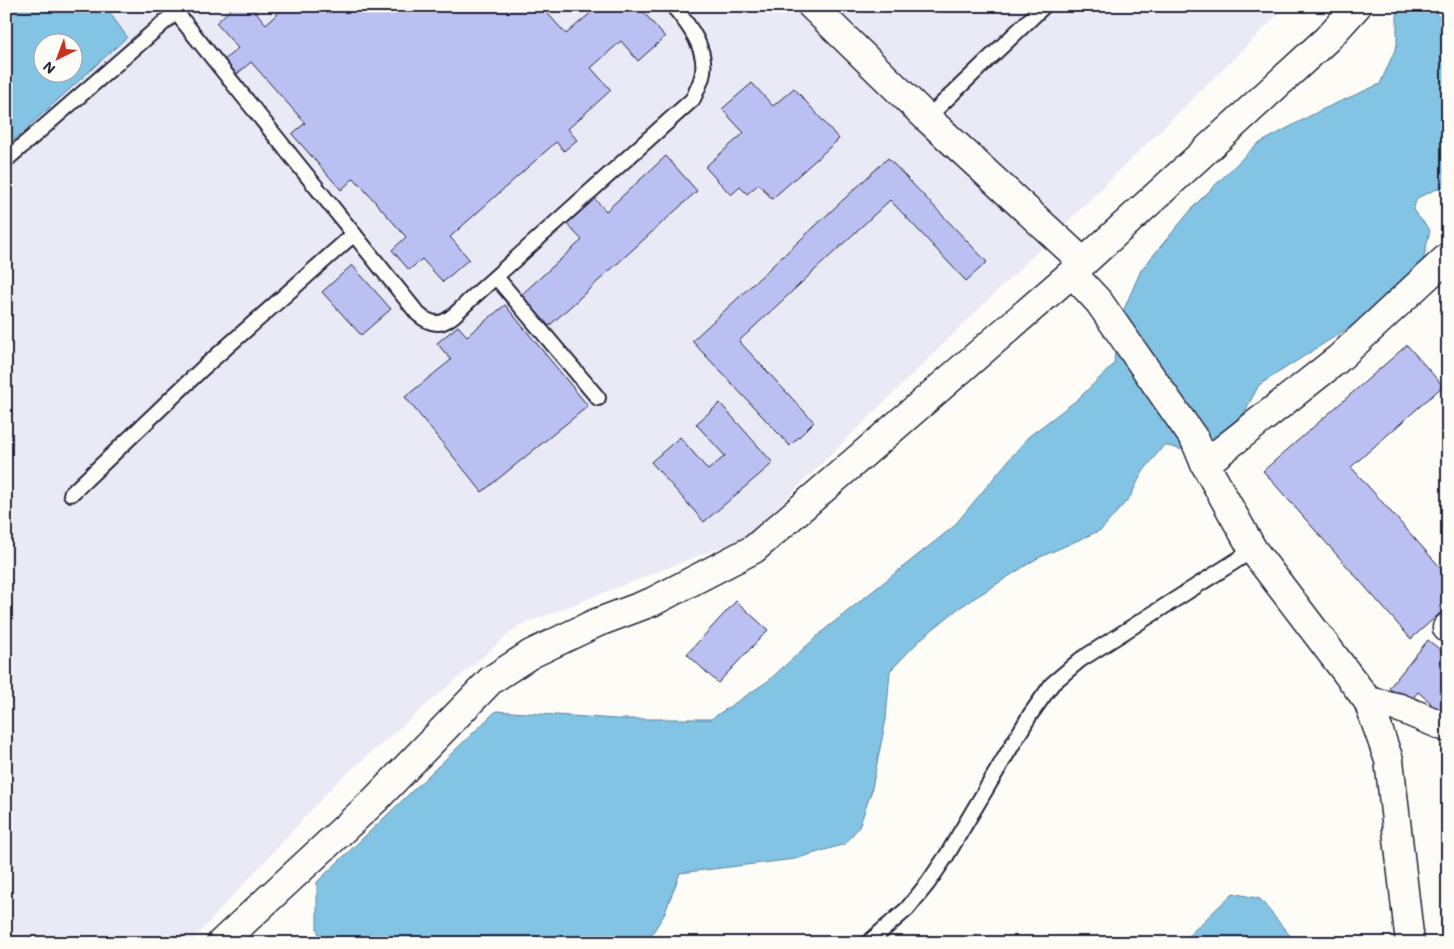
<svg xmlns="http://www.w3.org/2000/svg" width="1454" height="949" viewBox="0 0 1454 949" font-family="Mali,sans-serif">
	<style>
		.built { fill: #e9eaf6; fill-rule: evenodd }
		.water { fill: #83c3e4; stroke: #5c83a0; fill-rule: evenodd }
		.building { fill: #bbc0f2; stroke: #22223b }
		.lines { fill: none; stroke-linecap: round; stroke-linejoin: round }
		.lane-casing { stroke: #22223b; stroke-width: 18 }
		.street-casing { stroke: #22223b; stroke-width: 31 }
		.secondary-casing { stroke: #22223b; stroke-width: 31 }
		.lane { stroke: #fdfcf7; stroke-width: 14 }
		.street { stroke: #fdfcf7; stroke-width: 28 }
		.secondary { stroke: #fdfcf7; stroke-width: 28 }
	</style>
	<rect width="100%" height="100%" fill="#fdfcf7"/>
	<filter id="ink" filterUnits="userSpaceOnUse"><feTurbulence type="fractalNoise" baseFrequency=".02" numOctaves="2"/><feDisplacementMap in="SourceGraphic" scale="10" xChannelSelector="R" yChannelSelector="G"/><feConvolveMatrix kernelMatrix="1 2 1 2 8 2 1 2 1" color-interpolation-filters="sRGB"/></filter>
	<g filter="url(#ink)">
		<path class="built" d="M 6,6 L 1287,6 L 747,537 L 518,626 L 336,783 L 190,943 L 6,943 ZM 42,42 L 72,42 L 72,72 L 42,72 Z"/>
		<g class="water">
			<path d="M 6,6 L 105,6 L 127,37 L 6,147 ZM 42,42 L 72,42 L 72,72 L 42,72 Z"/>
			<path d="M 1397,6 L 1427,6 L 1448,24 L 1448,184 L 1417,198 L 1413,210 L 1430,230 L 1423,261 L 1367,316 L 1259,385 L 1235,430 L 1208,449 L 1187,451 L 1164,445 L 1142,473 L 1130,497 L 1101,530 L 1036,559 L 959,608 L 922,638 L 890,671 L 886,719 L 871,793 L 859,827 L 845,844 L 795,859 L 680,873 L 664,915 L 646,943 L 322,943 L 317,929 L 317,882 L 496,711 L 616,719 L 711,719 L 768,681 L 824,630 L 953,527 L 1028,437 L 1078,399 L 1114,364 L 1117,325 L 1141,270 L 1196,204 L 1256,145 L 1321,110 L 1380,84 L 1397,45 Z"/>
			<path d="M 1233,893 L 1260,899 L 1296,943 L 1181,943 Z"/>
		</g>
		<g class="building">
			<path d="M 234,6 L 251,6 L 266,24 L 286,6 L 541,6 L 566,34 L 594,10 L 591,6 L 638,6 L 665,37 L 638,61 L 621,41 L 591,68 L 611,90 L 568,129 L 577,140 L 564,151 L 556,142 L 450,237 L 469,259 L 443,282 L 422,259 L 409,270 L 392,250 L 406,237 L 354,178 L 341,190 L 292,134 L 305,123 L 251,62 L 236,75 L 223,61 L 238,48 L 216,23 Z"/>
			<path d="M 752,83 L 773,106 L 794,88 L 839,139 L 772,199 L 759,184 L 747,194 L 740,187 L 731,195 L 705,167 L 744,133 L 722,109 Z"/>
			<path d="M 666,156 L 697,191 L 549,326 L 521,295 L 582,240 L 565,222 L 593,197 L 606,211 Z"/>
			<path d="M 888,158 L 987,262 L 966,281 L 890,200 L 739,341 L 814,422 L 790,446 L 692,341 Z"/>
			<path d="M 352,265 L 391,309 L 361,335 L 322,292 Z"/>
			<path d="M 505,305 L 588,406 L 482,492 L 405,397 L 451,360 L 437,343 L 458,326 L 467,336 Z"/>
			<path d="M 1407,345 L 1443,386 L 1351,467 L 1448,576 L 1448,606 L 1411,639 L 1263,471 Z"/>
			<path d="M 720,403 L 773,463 L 704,522 L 651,462 L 680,437 L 708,470 L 725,456 L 696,424 Z"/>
			<path d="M 736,601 L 768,630 L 718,683 L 687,654 Z"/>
			<path d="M 1428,640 L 1448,656 L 1448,720 L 1425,710 L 1431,703 L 1418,692 L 1408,704 L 1389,688 Z"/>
		</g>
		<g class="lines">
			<g class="lane-casing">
				<g id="lane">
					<path d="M 171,6 L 418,314 C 442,335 453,315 472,298 L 693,99 C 696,92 700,84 702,77 C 709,51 689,25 673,6"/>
					<path d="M 927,118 L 1044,6"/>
					<path d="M 6,160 L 176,12"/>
					<path d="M 496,277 L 598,398"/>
					<path d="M 71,494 L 203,368 L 354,234"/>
					<path d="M 868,943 L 907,909 L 928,883 L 947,855 L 1030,715 L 1052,684 L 1080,660 L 1253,550"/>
				</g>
			</g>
			<g class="street-casing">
				<g id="street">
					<path d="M 1072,273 L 1099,302 L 1195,440 L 1205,464 L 1253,550 L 1368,701 L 1389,760 L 1410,943"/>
					<path d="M 1205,464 L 1338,359 L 1448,257"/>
					<path d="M 1447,628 L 1448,627"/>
					<path d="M 1368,701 L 1400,708 L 1448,728"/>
				</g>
			</g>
			<g class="secondary-casing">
				<g id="secondary">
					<path d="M 812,6 L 927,118 L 1083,262"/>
					<path d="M 221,943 L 375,800 L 491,680 L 531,654 L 596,623 L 652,602 L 754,549 L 1072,273 L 1327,39 L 1357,6"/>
				</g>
			</g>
			<use href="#lane" class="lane"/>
			<use href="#street" class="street"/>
			<use href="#secondary" class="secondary"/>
		</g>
	</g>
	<rect width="1454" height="949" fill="none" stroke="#fdfcf7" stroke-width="25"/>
	<rect x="12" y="12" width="1429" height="924" fill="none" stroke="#22223b" stroke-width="2" filter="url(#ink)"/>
	<g transform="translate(58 58) rotate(222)"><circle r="24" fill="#fdfcf7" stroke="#a5a5ac"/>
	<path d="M0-4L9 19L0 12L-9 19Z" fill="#c8321e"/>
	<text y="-8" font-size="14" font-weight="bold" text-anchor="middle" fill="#22223b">N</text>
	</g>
</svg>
